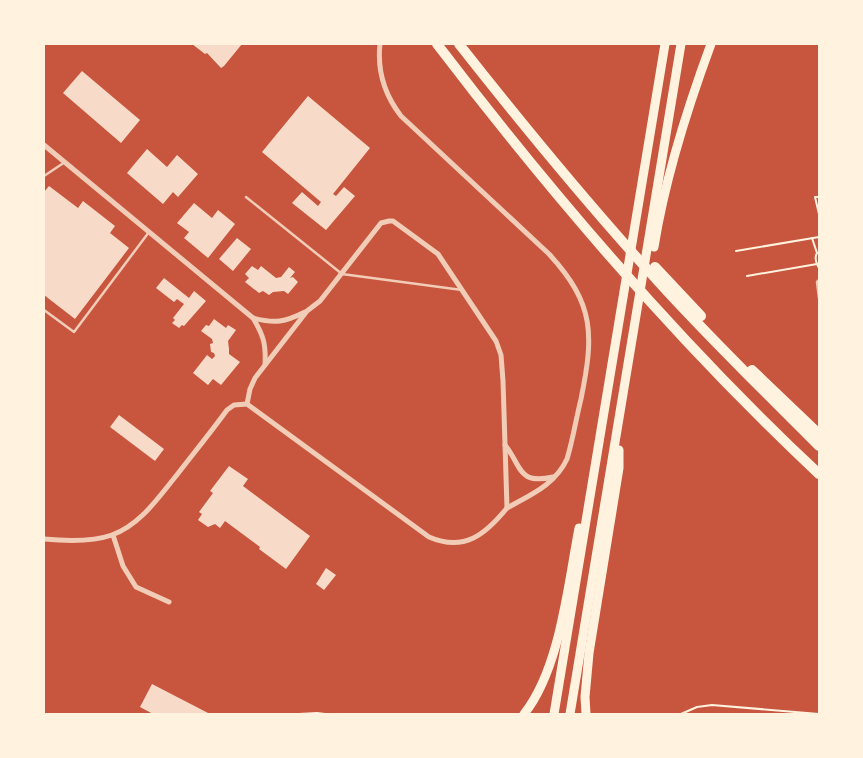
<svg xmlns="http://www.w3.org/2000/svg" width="863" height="758" viewBox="0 0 863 758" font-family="'Open Sans',sans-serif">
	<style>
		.building { fill: #f7dbc8 }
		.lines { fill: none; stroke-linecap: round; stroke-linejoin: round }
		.path { stroke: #fff3e0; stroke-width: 2 }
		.service { stroke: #f1ccb7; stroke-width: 2.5 }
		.minor { stroke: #f1ccb7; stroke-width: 5 }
		.trunk { stroke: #fff3e0; stroke-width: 9 }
		.motorway { stroke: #fff3e0; stroke-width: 10 }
	</style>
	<rect width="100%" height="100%" fill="#c8553d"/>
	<g class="building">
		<path d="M 192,44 L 242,44 L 224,66 L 221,68 L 207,53 L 205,54 Z"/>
		<path d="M 82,71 L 140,120 L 121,143 L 63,93 Z"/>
		<path d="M 308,96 L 370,148 L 333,194 L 336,196 L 344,187 L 355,196 L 326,230 L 292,203 L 302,192 L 318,206 L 321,202 L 262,152 Z"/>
		<path d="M 147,149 L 167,167 L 177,155 L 198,174 L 178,197 L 173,192 L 163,204 L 127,173 Z"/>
		<path d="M 49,186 L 78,208 L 83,201 L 115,226 L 110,233 L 129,248 L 75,319 L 44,295 L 44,192 Z"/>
		<path d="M 194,203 L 212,218 L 218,210 L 235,224 L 208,258 L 184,238 L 189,232 L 177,223 Z"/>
		<path d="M 237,238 L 251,249 L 233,271 L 219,259 Z"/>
		<path d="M 252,266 L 258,270 L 261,266 L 276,278 L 281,277 L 289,267 L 295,272 L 290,278 L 293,277 L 298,282 L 288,294 L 284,291 L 273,292 L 269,295 L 263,291 L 259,293 L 245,282 L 249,278 L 245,274 Z"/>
		<path d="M 164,278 L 189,298 L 194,291 L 206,301 L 184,326 L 182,325 L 179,328 L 172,323 L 175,320 L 173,318 L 184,304 L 177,299 L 174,302 L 156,288 Z"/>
		<path d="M 214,319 L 226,328 L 228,325 L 236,330 L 228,341 L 229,349 L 229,354 L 240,362 L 221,385 L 213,379 L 208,385 L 193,373 L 207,355 L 212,359 L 215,356 L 214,353 L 211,352 L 210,344 L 213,343 L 212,339 L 201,331 L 206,325 L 209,326 Z"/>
		<path d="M 119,415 L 164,449 L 155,461 L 110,427 Z"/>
		<path d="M 229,466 L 248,479 L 243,486 L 310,536 L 286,569 L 259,549 L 260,547 L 225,521 L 220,528 L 215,524 L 208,527 L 198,520 L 202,514 L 199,512 L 213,493 L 210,491 Z"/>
		<path d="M 326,568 L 336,575 L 324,590 L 316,584 Z"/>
		<path d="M 152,684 L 210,714 L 153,714 L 140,707 Z"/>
	</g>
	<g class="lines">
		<g class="path">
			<path d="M 819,197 L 815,197 L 819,214"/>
			<path d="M 812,238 L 817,253 C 814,258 816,263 819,268"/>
			<path d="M 736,251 L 819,237"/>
			<path d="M 747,276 L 817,264"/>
			<path d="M 299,714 L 317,713 L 325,714"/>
			<path d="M 633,714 L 634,714"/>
			<path d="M 681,714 L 697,707 L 712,705 L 819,714"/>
		</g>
		<g class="service">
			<path d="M 44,176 L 65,162"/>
			<path d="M 246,197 L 342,274 L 462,290"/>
			<path d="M 819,280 L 817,282 L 819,298"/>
			<path d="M 44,310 L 74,332 L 149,232"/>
		</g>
		<g class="minor">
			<path d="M 380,44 C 377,71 384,94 401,116 L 549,254 C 595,304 594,335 581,399 C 576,419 573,439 567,459 C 555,485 530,495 507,508"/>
			<path d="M 44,145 L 253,318 C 264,336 266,345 265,365"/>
			<path d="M 389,221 L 393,221 L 438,254 L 496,341 L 501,355 L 503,381 L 507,508 C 485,535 464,552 429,537 L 247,404 L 250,389 L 255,378 L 307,311 L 320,301 L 381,223 Z"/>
			<path d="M 253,318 C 275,324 285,322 305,312"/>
			<path d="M 505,445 C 522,466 517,485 553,477"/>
			<path d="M 113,535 L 123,566 L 136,587 L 169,602"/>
			<path d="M 44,539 C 65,541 92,542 112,535 C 140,525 158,498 176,476 C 193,454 211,432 227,410 L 234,405 L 247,404"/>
		</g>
		<g class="trunk">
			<path d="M 654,247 C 665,178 687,109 711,44"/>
			<path d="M 524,714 C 560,669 568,585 579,528"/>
			<path d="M 554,714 L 665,44"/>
			<path d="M 570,714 L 681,44"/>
			<path d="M 586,714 L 585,697 L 589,653 L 619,468 L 619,450"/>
		</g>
		<g class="motorway">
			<path d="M 437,44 C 553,196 679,343 819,474"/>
			<path d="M 459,44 C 526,129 595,213 668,292 C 717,345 768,395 819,446"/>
			<path d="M 655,267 L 701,316"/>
			<path d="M 752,370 L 819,434"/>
		</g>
	</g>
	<rect width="863" height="758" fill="none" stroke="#fff3e0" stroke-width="90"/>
</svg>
